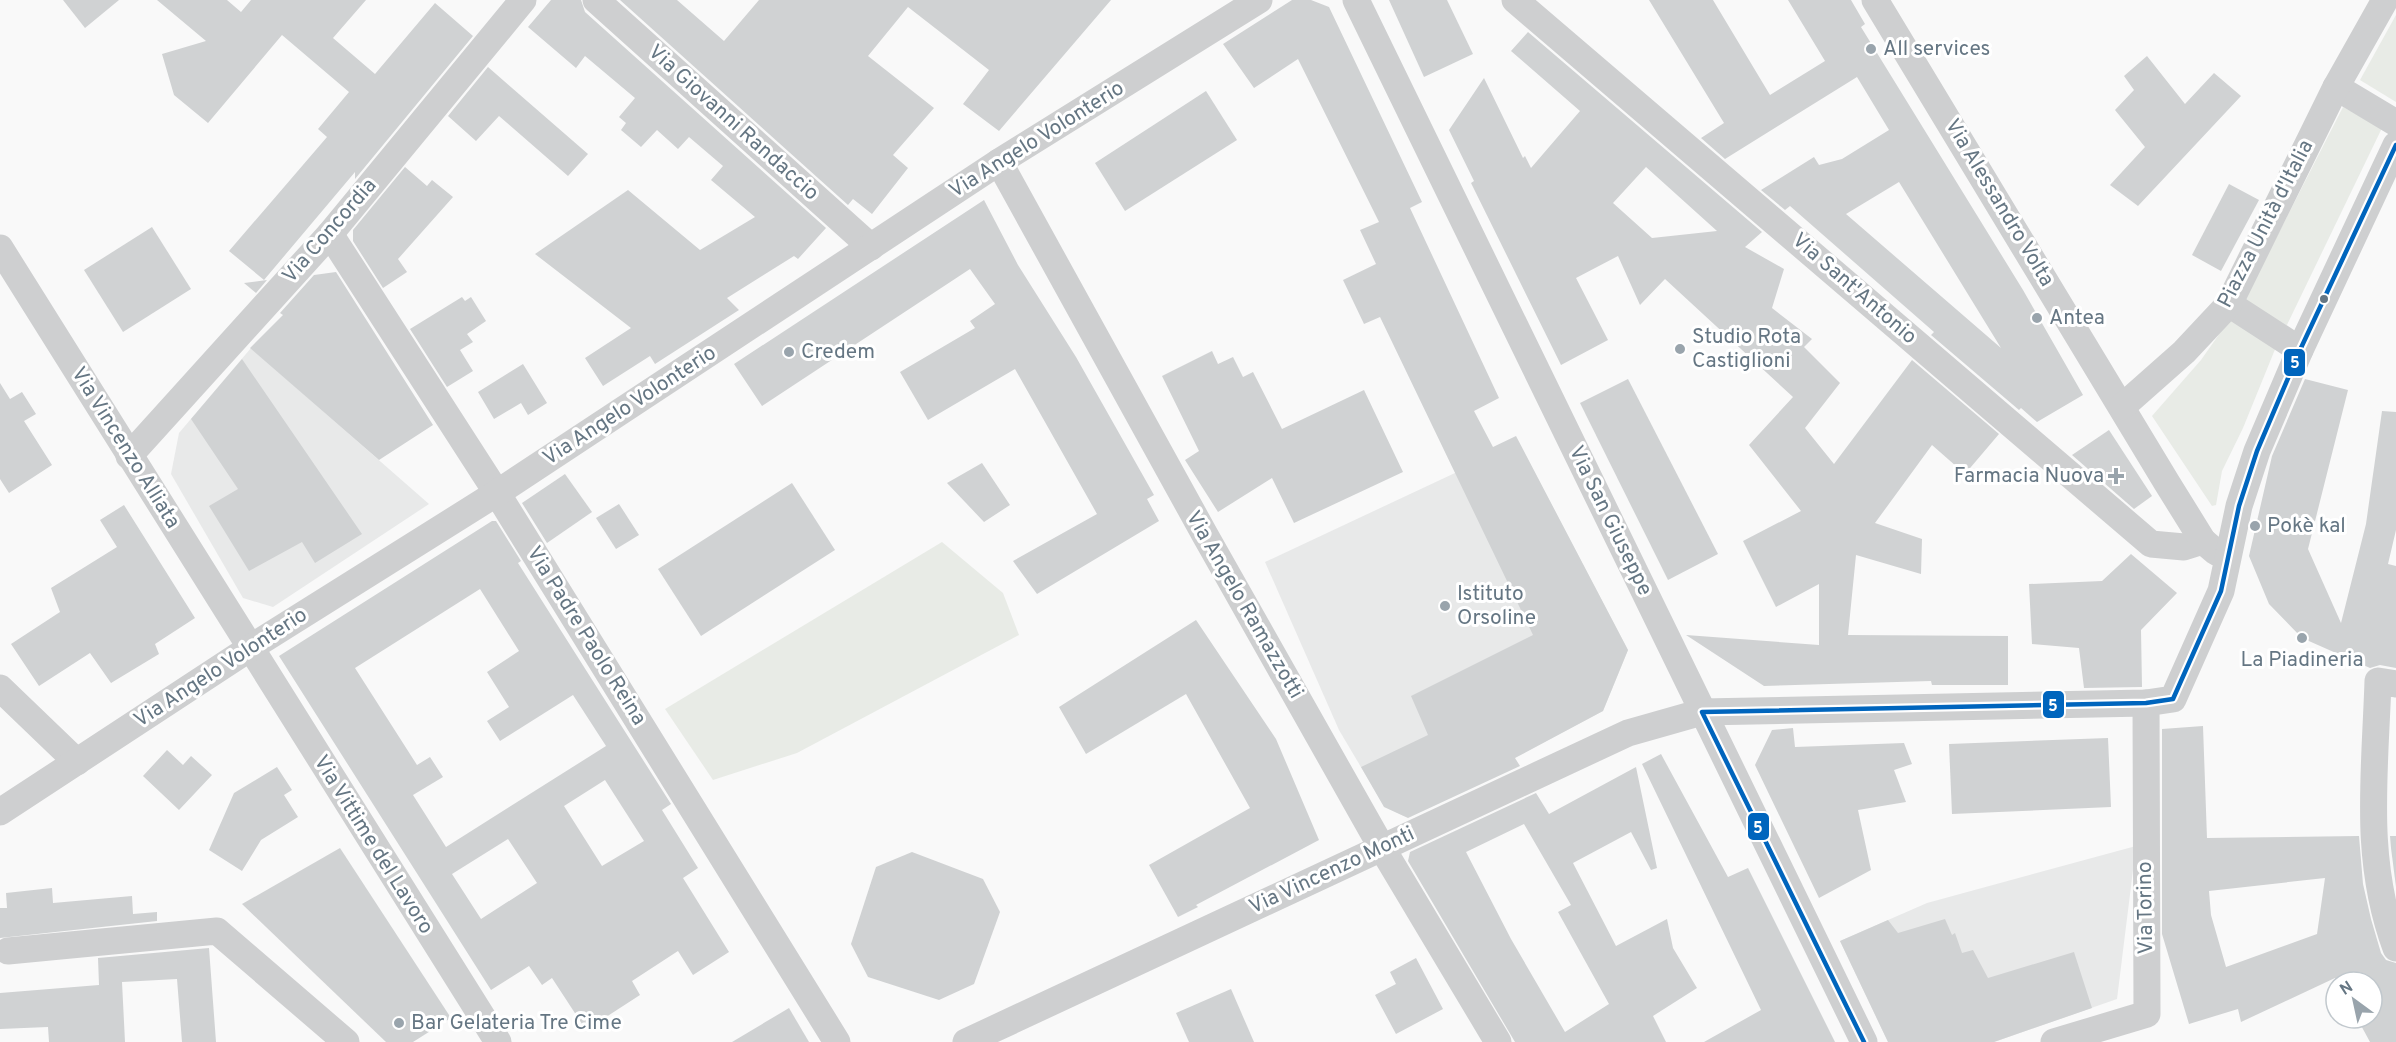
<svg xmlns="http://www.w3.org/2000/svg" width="2396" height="1042" viewBox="0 0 2396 1042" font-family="Overpass,sans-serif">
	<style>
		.built { fill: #e8e9e9 }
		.green { fill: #e8ebe6 }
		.building { fill: #d0d2d3; fill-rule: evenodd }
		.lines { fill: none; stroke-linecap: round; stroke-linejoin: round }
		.minor { stroke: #cecfd0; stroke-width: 27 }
		.bus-1-casing { stroke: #fff; stroke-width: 9 }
		.bus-1 { stroke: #0065bd; stroke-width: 4.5 }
		.poi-dot { fill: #99a4ac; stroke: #fff; stroke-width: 2 }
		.bus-dot { fill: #657683; stroke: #fff; stroke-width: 2 }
		.labels { text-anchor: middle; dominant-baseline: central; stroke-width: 6; stroke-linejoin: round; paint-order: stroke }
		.poi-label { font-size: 21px; fill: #657683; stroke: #fff; text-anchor: start }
		.street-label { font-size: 21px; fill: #657683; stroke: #fff }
		.line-badge { stroke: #fff; stroke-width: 2 }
		.badge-label { font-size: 16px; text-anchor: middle; font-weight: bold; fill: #fff }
	</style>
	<rect width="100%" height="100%" fill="#f9f9f9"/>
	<g class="built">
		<path d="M 251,348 L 429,504 L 273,607 L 243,598 L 171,474 L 179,433 Z"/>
		<path d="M 1519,443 L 1628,650 L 1603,711 L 1404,816 L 1384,806 L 1339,730 L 1265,562 Z"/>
		<path d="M 2136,846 L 2117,999 L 1994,1042 L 1888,1042 L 1840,941 L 1927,903 Z"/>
	</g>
	<g class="green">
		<path d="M 2396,15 L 2396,102 L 2360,80 Z"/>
		<path d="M 2343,107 L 2382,128 L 2285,329 L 2243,303 Z"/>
		<path d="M 2232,316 L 2278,342 L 2243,428 L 2222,471 L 2216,505 L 2212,506 L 2152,416 L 2201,360 Z"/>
		<path d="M 942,542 L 1003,593 L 1019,635 L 797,753 L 713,780 L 665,709 Z"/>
	</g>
	<g class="building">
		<path d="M 63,0 L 119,0 L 85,28 Z"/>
		<path d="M 157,0 L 227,0 L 241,12 L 251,0 L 366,0 L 333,38 L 375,74 L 435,3 L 473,36 L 355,179 L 355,172 L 264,280 L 229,251 L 327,137 L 318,129 L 349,92 L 282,35 L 208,123 L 174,95 L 162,54 L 206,41 Z"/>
		<path d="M 551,0 L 581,0 L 585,12 L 826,228 L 798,259 L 794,256 L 727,298 L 739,310 L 655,364 L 650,356 L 603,386 L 585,358 L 631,328 L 535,254 L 628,190 L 700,250 L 755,217 L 711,180 L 723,166 L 689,137 L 678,149 L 657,130 L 641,147 L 621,130 L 626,123 L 619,117 L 635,98 L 585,56 L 576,68 L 528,27 Z"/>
		<path d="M 620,0 L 677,0 L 724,41 L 759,0 L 1111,0 L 999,131 L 963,104 L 989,70 L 908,7 L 868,56 L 934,108 L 893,155 L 908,168 L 872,214 L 853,199 L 848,205 Z"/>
		<path d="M 1292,0 L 1311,0 L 1329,7 L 1422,202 L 1410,208 L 1499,398 L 1474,411 L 1493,447 L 1516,436 L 1628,650 L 1603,711 L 1515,758 L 1520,766 L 1408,818 L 1384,807 L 1361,767 L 1428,735 L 1411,696 L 1533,635 L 1380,317 L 1364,324 L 1343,280 L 1376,264 L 1360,230 L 1379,222 L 1298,59 L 1254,88 L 1223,44 Z"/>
		<path d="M 1389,0 L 1447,0 L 1473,54 L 1424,77 Z"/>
		<path d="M 1649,0 L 1713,0 L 1770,95 L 1825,61 L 1788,0 L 1851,0 L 1865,24 L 1861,27 L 2023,290 L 2083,395 L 2037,422 L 2021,408 L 2019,410 L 1931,335 L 1934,332 L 1790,206 L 1785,210 L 1761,190 L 1814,157 L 1819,165 L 1842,159 L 1889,130 L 1857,77 L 1725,159 L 1701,138 L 1724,123 ZM 1899,182 L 2001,348 L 1846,214 Z"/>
		<path d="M 1528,32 L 1762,232 L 1745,247 L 1784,269 L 1772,308 L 1812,339 L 1804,347 L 1840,383 L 1805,428 L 1834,464 L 1912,360 L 1999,434 L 1965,474 L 1932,445 L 1875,523 L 1922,539 L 1921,574 L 1856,555 L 1848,635 L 2008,636 L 2008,685 L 1932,685 L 1931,681 L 1764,686 L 1686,635 L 1819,645 L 1819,584 L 1776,607 L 1743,541 L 1801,511 L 1749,445 L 1793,397 L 1665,279 L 1640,305 L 1618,256 L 1576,278 L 1608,340 L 1561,365 L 1471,183 L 1474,181 L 1449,130 L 1484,78 L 1523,158 L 1525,156 L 1531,168 L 1580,111 L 1511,51 ZM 1646,167 L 1717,231 L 1652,238 L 1613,203 Z"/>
		<path d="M 2147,56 L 2185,104 L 2214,73 L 2241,96 L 2138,206 L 2110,185 L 2145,147 L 2115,110 L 2134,90 L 2124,76 Z"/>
		<path d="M 488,67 L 588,154 L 568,176 L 499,116 L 476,141 L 448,116 Z"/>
		<path d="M 1206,91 L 1237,140 L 1125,211 L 1095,163 Z"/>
		<path d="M 405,167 L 427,186 L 432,180 L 453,197 L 398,259 L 407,272 L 383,288 L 353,241 L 353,230 Z"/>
		<path d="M 2229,184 L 2259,200 L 2221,271 L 2192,255 Z"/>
		<path d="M 984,200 L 1018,265 L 1076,357 L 1154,495 L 1147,499 L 1159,521 L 1037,594 L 1013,561 L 1097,514 L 1015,369 L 928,420 L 900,372 L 975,328 L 970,321 L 995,304 L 970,269 L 762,406 L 734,364 Z"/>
		<path d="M 152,227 L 191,289 L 123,332 L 84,270 Z"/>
		<path d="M 336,272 L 433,425 L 379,460 L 250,348 L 283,315 L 280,313 L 314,275 Z"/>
		<path d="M 267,280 L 256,293 L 244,283 Z"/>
		<path d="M 462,297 L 465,301 L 471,297 L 486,321 L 467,334 L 473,342 L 460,350 L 473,371 L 447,387 L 410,329 Z"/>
		<path d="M 1212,351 L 1218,364 L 1233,357 L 1243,377 L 1253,372 L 1282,429 L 1364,390 L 1403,472 L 1294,523 L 1272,478 L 1218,512 L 1185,460 L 1199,451 L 1162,376 Z"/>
		<path d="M 242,359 L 362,534 L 315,563 L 302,542 L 249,571 L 209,506 L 238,489 L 191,419 Z"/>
		<path d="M 523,364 L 547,403 L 528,415 L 521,403 L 494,419 L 478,392 Z"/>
		<path d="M 1628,379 L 1718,554 L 1668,580 L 1580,403 Z"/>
		<path d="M 2305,379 L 2348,390 L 2308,549 L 2341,623 L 2366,524 L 2382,411 L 2396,412 L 2396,530 L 2388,564 L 2396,566 L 2396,668 L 2380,665 L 2370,668 L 2302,638 L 2269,604 L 2249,556 L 2272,456 Z"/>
		<path d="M 0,383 L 10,399 L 22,392 L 36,414 L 24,421 L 52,465 L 9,493 L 0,479 Z"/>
		<path d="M 2109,430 L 2152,496 L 2134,509 L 2072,455 Z"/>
		<path d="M 982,463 L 1010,505 L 984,522 L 947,483 Z"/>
		<path d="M 565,474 L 592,512 L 547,543 L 522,503 Z"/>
		<path d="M 792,483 L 835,550 L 701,636 L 658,569 Z"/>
		<path d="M 619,504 L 639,535 L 616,549 L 596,518 Z"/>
		<path d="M 124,505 L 195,618 L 155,644 L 159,654 L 111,683 L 90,653 L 39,686 L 11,644 L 60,612 L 51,588 L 117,547 L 100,520 Z"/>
		<path d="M 492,521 L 496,521 L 521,561 L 518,563 L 671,804 L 662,810 L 698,868 L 683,878 L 729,952 L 693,975 L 678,951 L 632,981 L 640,995 L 586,1030 L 552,978 L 542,985 L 529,966 L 491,990 L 279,656 ZM 480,589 L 519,651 L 487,672 L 509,707 L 487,721 L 500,741 L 573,695 L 606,746 L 446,847 L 413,795 L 443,777 L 430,757 L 417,765 L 355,668 ZM 605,780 L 644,841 L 602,866 L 564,806 ZM 508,839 L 537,883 L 481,919 L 452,874 Z"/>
		<path d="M 2131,554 L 2177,593 L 2141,630 L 2142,687 L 2084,688 L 2079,648 L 2032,644 L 2029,584 L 2102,581 Z"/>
		<path d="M 1196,620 L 1276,739 L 1319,840 L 1196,905 L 1198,907 L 1178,917 L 1149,865 L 1250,808 L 1186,694 L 1086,754 L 1059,707 Z"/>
		<path d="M 2203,726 L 2207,838 L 2359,836 L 2363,884 L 2371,919 L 2381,953 L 2386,960 L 2396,963 L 2396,1042 L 2370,1042 L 2357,1018 L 2372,1018 L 2372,982 L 2337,982 L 2335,978 L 2241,1022 L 2238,1009 L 2189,1024 L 2162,934 L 2162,729 ZM 2325,878 L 2317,934 L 2226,967 L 2211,915 L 2209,891 Z"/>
		<path d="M 1793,728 L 1795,747 L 1904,743 L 1912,764 L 1894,770 L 1906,802 L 1858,810 L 1871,870 L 1819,898 L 1755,765 L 1772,730 Z"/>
		<path d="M 2108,738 L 2111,807 L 1952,814 L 1949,744 Z"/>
		<path d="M 167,750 L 183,765 L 191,756 L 212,775 L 179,810 L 143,776 Z"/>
		<path d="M 1661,754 L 1728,877 L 1748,868 L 1835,1042 L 1704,1042 L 1761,1010 L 1642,764 Z"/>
		<path d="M 277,767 L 292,790 L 284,795 L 298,817 L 261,840 L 242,871 L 209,850 L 234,793 Z"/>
		<path d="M 1636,767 L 1657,868 L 1651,870 L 1631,832 L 1573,863 L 1616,946 L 1667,919 L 1673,948 L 1697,988 L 1653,1016 L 1666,1042 L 1515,1042 L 1408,861 L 1410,852 L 1536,793 L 1549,814 ZM 1524,824 L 1571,905 L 1558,912 L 1609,1004 L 1565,1032 L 1511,939 L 1466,852 Z"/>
		<path d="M 2390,836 L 2396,836 L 2396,887 L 2391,848 Z"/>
		<path d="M 340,848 L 451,1018 L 413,1042 L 386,1042 L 242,904 Z"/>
		<path d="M 912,852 L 983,879 L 1000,912 L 974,984 L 939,1000 L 868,977 L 851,944 L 876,867 Z"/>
		<path d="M 52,888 L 53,903 L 132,896 L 133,914 L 157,912 L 157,921 L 0,938 L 0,908 L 7,908 L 6,893 Z"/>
		<path d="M 1945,919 L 1952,935 L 1955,933 L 1962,953 L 1973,950 L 1988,978 L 2074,952 L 2092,1008 L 1994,1042 L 1888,1042 L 1840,941 L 1888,920 L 1898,933 Z"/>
		<path d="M 209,948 L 216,1042 L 182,1042 L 177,979 L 122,982 L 125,1042 L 49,1042 L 48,1027 L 0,1029 L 0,993 L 99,985 L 98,958 Z"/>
		<path d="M 1416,958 L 1443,1009 L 1396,1034 L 1375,995 L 1396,984 L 1390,972 Z"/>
		<path d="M 1231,989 L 1254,1042 L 1189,1042 L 1176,1013 Z"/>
		<path d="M 789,1008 L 809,1042 L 732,1042 Z"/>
	</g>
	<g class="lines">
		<g class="minor">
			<path d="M 596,0 L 871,247"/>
			<path d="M 1356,0 L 1864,1042"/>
			<path d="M 1515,0 L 2151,544 L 2184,547 L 2203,541"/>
			<path d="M 1875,0 L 2167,483 L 2203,541 L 2216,552"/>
			<path d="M 2336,87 L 2396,123"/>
			<path d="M 999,162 L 1205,535 L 1382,848 L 1498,1042"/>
			<path d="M 330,234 L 497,493 L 837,1042"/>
			<path d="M 0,248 L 498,1042"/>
			<path d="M 2229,304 L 2300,350"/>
			<path d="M 2123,406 L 2184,352 L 2229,304 L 2336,87 L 2385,0"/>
			<path d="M 129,456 L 330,234 L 523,0"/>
			<path d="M 2396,684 L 2378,681 C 2375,774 2363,859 2396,948"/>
			<path d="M 0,688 L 77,762"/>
			<path d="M 0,812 L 250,648 L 497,493 L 999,162 L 1259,0"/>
			<path d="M 8,951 L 217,931 L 346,1042"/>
			<path d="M 966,1042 L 1628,733 L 1702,712 L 2146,703 L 2173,699 L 2221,591 L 2239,506 L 2257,451 L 2300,350 L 2396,145"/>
			<path d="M 2054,1042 L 2147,1014 L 2146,703"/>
		</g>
		<g class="bus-1-casing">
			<path id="bus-1" d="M 1864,1042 L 1702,712 L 2146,703 L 2173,699 L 2221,591 L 2239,506 L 2257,451 L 2300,350 L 2396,145"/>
		</g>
		<use href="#bus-1" class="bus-1"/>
	</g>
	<g class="poi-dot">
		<circle cx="1871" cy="49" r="6"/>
		<circle cx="2037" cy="318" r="6"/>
		<circle cx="1680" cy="349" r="6"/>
		<circle cx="789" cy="352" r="6"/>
		<path d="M2113 467h6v6h6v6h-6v6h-6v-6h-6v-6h6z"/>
		<circle cx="2255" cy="526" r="6"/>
		<circle cx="1445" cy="606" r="6"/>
		<circle cx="2302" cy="638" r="6"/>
		<circle cx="399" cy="1023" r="6"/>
	</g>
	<circle class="bus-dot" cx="2324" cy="299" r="5"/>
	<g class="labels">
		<g class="poi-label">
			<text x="1883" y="49">All services</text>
			<text x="2049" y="318">Antea</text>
			<text x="1692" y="337">Studio Rota<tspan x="1692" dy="24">Castiglioni</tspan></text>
			<text x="801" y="352">Credem</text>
			<text x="2104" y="476" text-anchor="end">Farmacia Nuova</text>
			<text x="2267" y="526">Pokè kal</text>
			<text x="1457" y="594">Istituto<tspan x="1457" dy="24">Orsoline</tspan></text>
			<text x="2302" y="660" text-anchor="middle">La Piadineria</text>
			<text x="411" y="1023">Bar Gelateria Tre Cime</text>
		</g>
		<g class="street-label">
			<text transform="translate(733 123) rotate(42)">Via Giovanni Randaccio</text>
			<text transform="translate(1037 140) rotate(-32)">Via Angelo Volonterio</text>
			<text transform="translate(1999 203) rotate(59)">Via Alessandro Volta</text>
			<text transform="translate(2266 224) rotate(-63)">Piazza Unità d'Italia</text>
			<text transform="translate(330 231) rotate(-49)">Via Concordia</text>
			<text transform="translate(1854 289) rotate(41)">Via Sant'Antonio</text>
			<text transform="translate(630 406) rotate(-33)">Via Angelo Volonterio</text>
			<text transform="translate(125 448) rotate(58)">Via Vincenzo Alliata</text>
			<text transform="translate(1610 521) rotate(64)">Via San Giuseppe</text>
			<text transform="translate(1244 605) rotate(60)">Via Angelo Ramazzotti</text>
			<text transform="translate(586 636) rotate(58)">Via Padre Paolo Reina</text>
			<text transform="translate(221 668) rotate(-33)">Via Angelo Volonterio</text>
			<text transform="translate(373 845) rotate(58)">Via Vittime del Lavoro</text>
			<text transform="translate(1332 871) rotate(-25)">Via Vincenzo Monti</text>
			<text transform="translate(2146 908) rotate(-91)">Via Torino</text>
		</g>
	</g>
	<g class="line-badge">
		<rect x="2283" y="348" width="23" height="29" rx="6" fill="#0065bd"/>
		<rect x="2042" y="690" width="23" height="29" rx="6" fill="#0065bd"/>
		<rect x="1747" y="812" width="23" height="29" rx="6" fill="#0065bd"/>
	</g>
	<g class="badge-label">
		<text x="2295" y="368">5</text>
		<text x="2053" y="711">5</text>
		<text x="1758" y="833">5</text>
	</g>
	<g transform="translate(2354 1000) rotate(327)"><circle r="28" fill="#ffffff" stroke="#c1c8cd" stroke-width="1.5"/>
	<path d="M0-4.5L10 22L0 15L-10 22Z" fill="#99a4ac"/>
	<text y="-9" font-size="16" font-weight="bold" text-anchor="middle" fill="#657683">N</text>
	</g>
</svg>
